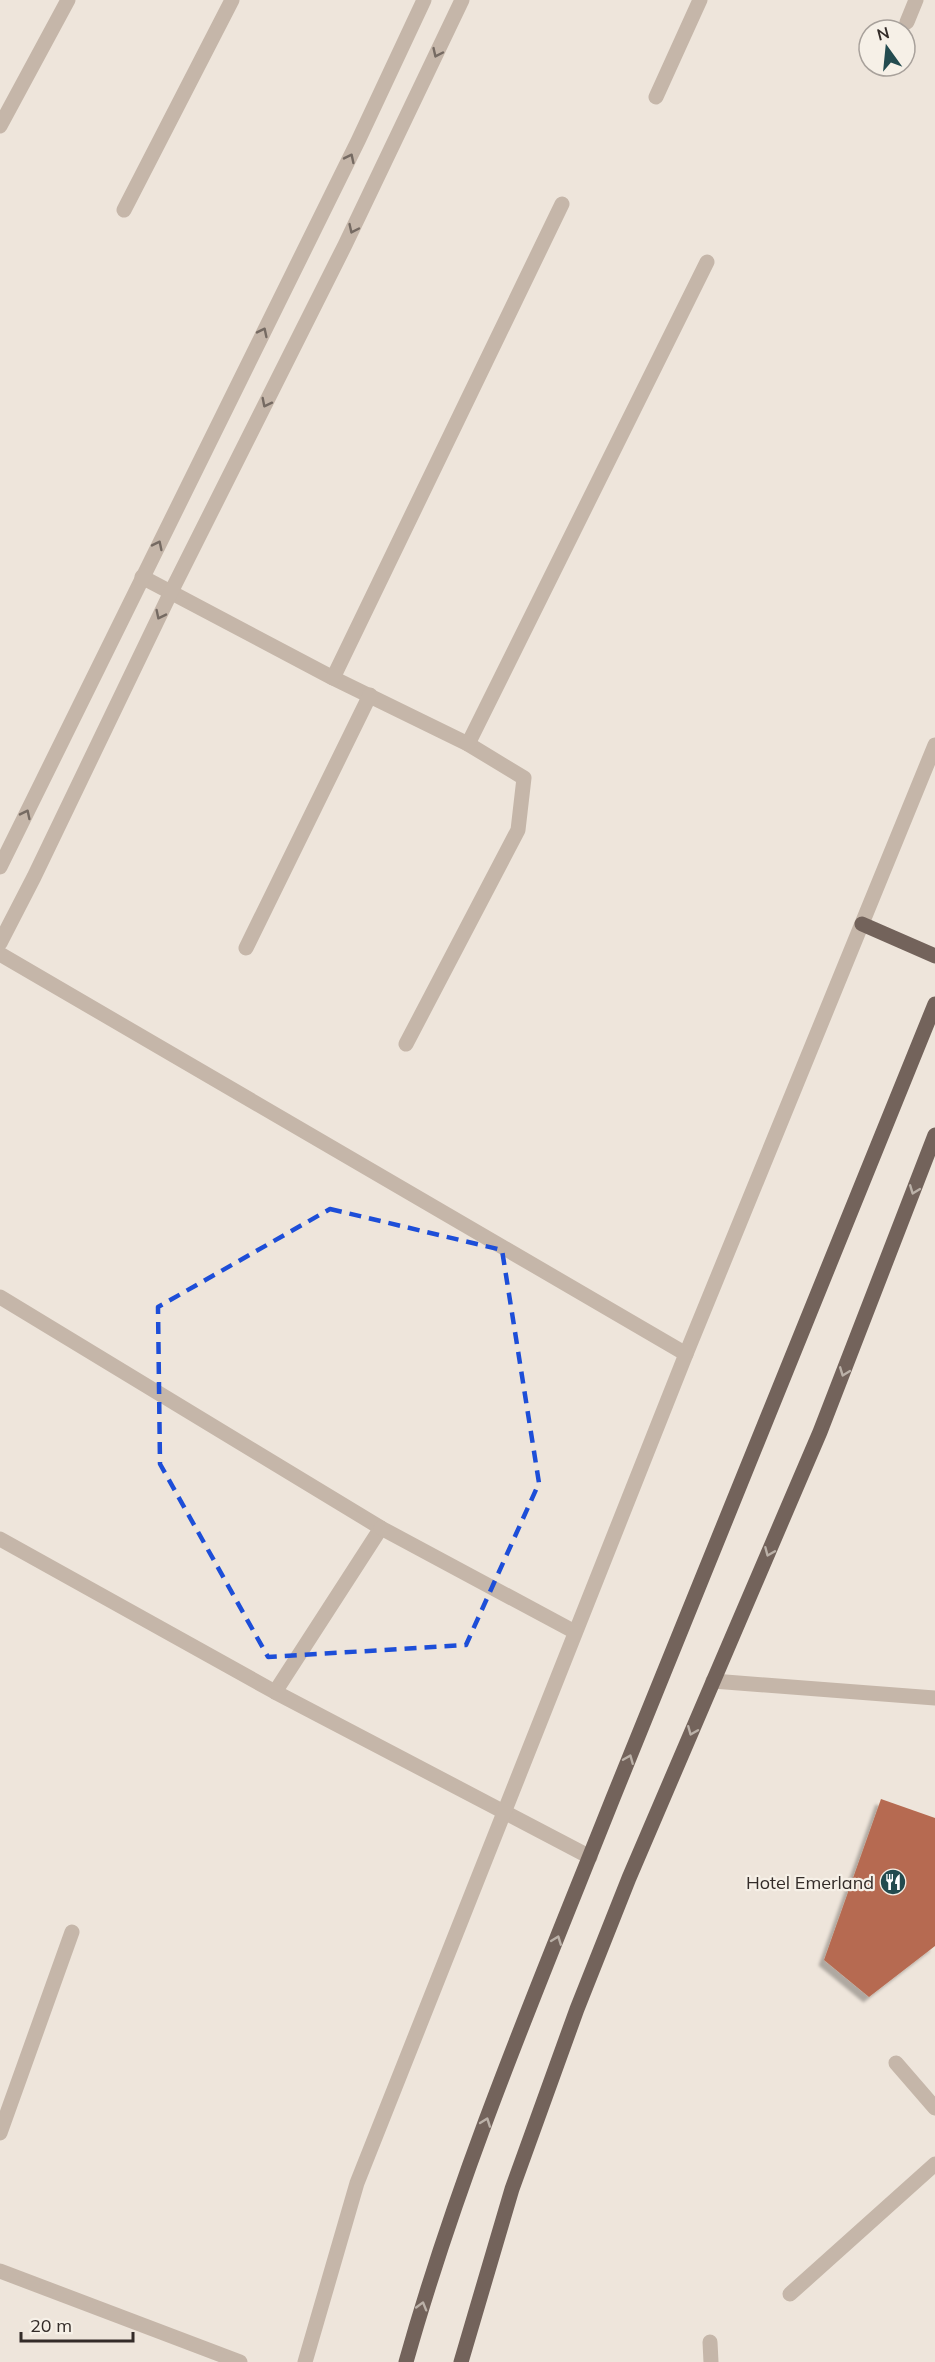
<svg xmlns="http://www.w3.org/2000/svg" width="935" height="2362" viewBox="0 0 935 2362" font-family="Mulish,sans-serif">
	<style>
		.building { fill: #b66b51; filter: url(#shadow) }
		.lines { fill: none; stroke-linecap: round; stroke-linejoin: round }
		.minor { stroke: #c5b6a9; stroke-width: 15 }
		.major { stroke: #73635b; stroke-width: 15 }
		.oneway { stroke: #756a62 }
		.oneway2 { stroke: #bbb1a8 }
		.marked { fill: none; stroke: #1d4ed8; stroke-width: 4.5; stroke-dasharray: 12 8; stroke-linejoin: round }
		.labels { text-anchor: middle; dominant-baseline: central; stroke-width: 4.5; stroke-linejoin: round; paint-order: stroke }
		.poi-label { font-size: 18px; fill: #332b28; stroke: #f6f0e7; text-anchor: end }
	</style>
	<defs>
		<filter id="shadow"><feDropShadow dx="-5.5" dy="5.5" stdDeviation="1.5" flood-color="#0004"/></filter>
	</defs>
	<rect width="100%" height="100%" fill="#eee5db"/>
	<path class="building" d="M 881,1799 L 935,1818 L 935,1946 L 869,1997 L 824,1960 Z"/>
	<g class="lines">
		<g class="minor">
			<path d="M 907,22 L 916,0"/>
			<path d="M 656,97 L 700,0"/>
			<path d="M 0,126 L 68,0"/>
			<path d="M 124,210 L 232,0"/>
			<path d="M 142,577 L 333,678 L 468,744 L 524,778 L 518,830 L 406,1044"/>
			<path d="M 333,678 L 562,204"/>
			<path d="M 468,744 L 707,262"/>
			<path d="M 0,867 L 358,141 L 424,0"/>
			<path d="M 0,943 L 34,877 L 171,592 L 345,245 L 462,0"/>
			<path d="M 246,948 L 370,695"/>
			<path d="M 0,954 L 686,1354"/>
			<path d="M 0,1297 L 381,1528 L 275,1692"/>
			<path d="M 381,1528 L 575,1632"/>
			<path d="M 0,1539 L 275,1692 L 590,1857"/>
			<path d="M 713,1681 L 935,1698"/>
			<path d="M 896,2063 L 935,2108"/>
			<path d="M 0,2133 L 72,1932"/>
			<path d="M 0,2271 L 240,2362"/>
			<path d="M 790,2294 L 935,2164"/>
			<path d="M 710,2342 L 711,2362"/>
			<path d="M 305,2362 L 357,2183 L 686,1354 L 935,745"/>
		</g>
		<g class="major">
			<path d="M 862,924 L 935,956"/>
			<path d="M 406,2362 C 460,2170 539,1984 613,1798 C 719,1533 828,1269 935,1004"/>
			<path d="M 461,2362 L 512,2189 L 577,2009 L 629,1878 L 820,1432 L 935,1135"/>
		</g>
	</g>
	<defs><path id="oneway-chevron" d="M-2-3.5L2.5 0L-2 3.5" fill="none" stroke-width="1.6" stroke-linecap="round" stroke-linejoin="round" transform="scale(1.5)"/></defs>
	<g class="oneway">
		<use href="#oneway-chevron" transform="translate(437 53) rotate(115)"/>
		<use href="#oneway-chevron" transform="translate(350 158) rotate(-64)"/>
		<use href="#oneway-chevron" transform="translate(353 229) rotate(115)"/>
		<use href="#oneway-chevron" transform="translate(263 332) rotate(-64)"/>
		<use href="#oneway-chevron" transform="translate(266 403) rotate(117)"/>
		<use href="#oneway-chevron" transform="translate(158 545) rotate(-64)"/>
		<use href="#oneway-chevron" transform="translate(160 615) rotate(116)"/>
		<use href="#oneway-chevron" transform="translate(26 814) rotate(-64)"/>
	</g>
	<g class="oneway2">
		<use href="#oneway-chevron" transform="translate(914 1190) rotate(111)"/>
		<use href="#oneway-chevron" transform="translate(844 1372) rotate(111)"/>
		<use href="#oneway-chevron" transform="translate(769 1552) rotate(113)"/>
		<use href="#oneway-chevron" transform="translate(692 1731) rotate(112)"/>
		<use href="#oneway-chevron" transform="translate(629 1759) rotate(-68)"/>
		<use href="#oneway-chevron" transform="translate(557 1940) rotate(-69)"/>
		<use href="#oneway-chevron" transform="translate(486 2122) rotate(-70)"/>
		<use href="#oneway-chevron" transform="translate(422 2306) rotate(-74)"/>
	</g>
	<path class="marked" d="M 330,1209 L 502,1250 L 539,1483 L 466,1645 L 268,1657 L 160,1464 L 158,1307 Z"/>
	<defs>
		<g id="restaurant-disc" transform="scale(1.35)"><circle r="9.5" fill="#234b4f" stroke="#f6f0e7"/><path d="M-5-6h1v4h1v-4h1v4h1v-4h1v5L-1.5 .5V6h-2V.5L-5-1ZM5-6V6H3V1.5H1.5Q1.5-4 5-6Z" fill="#fff"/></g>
	</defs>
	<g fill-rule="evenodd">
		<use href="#restaurant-disc" x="893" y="1882"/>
	</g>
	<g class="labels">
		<g class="poi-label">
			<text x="874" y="1882">Hotel Emerland</text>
		</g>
	</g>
	<g transform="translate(887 48) rotate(345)"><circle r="28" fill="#f6f0e7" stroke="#a8a19b" stroke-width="1.5"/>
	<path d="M0-4.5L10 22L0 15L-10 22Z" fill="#234b4f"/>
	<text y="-9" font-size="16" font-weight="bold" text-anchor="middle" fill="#332b28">N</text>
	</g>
	<path d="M21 2332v9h112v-9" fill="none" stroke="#332b28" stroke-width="3"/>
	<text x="30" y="2332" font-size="18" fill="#332b28" stroke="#f6f0e7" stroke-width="4.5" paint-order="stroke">20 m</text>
</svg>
